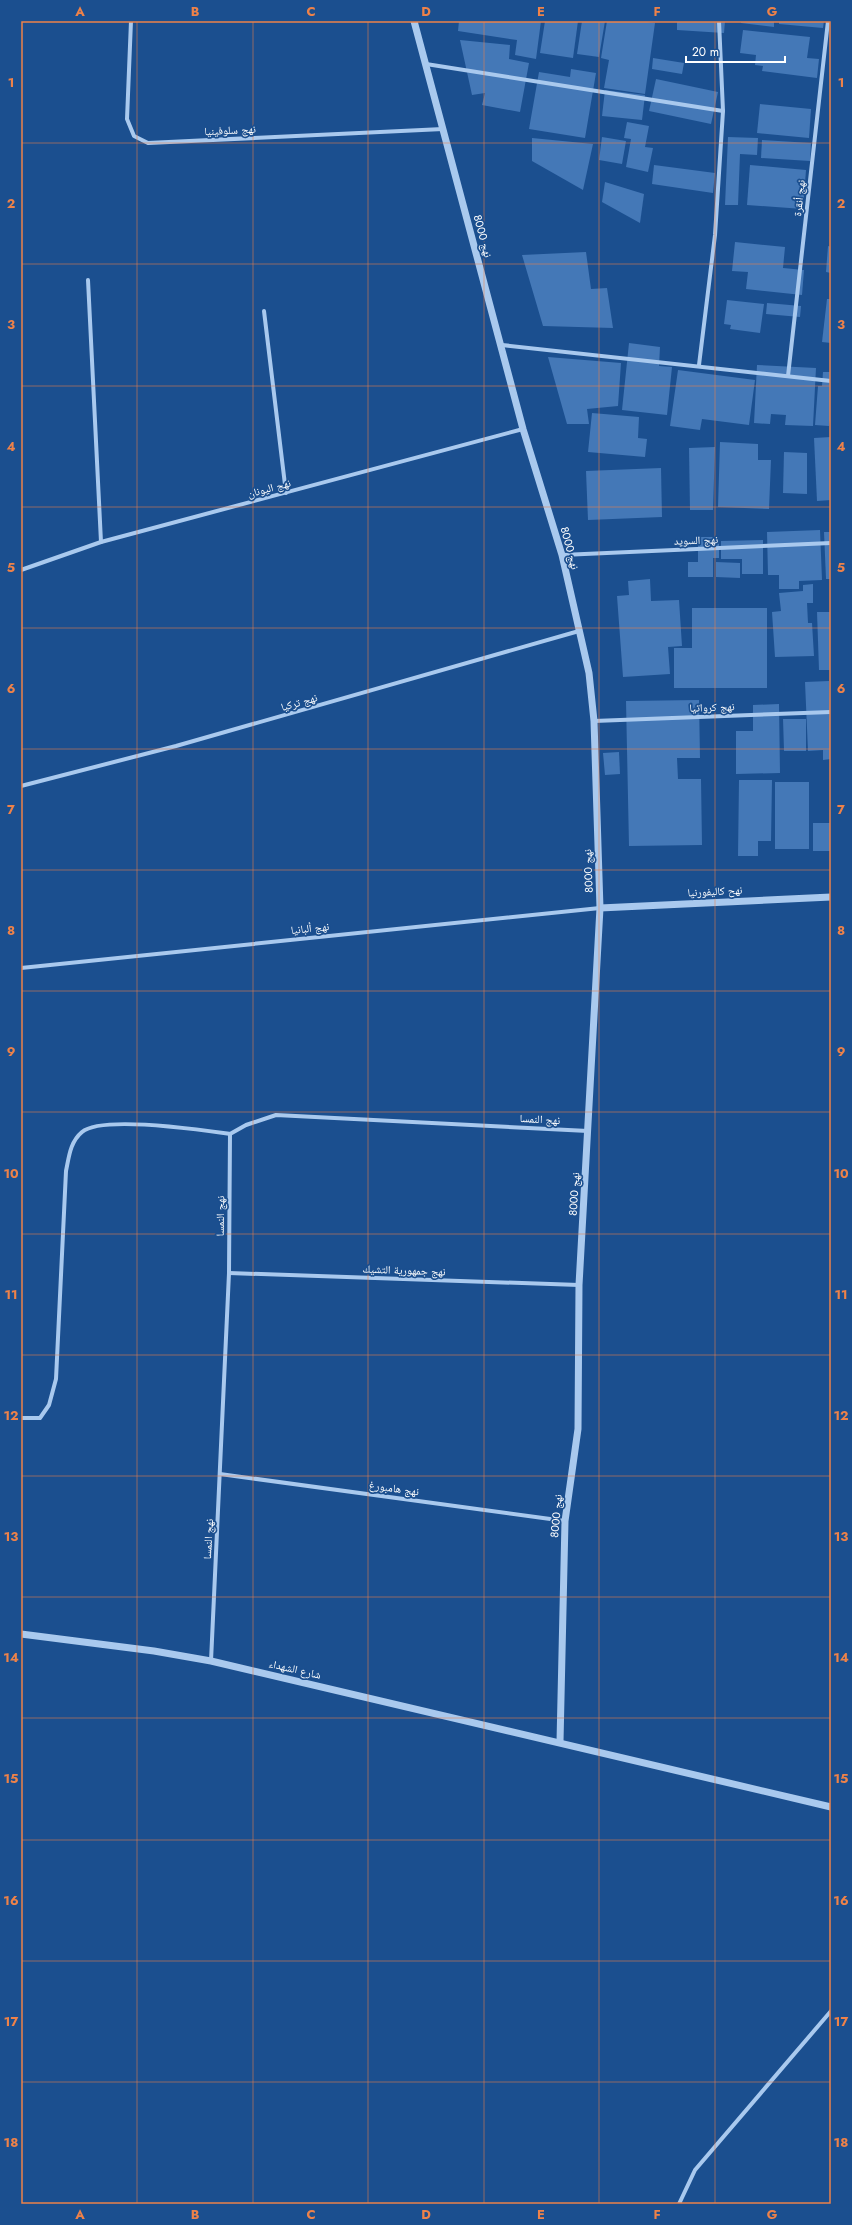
<svg xmlns="http://www.w3.org/2000/svg" width="852" height="2225" viewBox="0 0 852 2225" font-family="Jost,'Noto Naskh Arabic',sans-serif">
	<style>
		.building { fill: #4478b7 }
		.lines { fill: none; stroke-linecap: round; stroke-linejoin: round }
		.minor { stroke: #a9c9ee; stroke-width: 4 }
		.tertiary { stroke: #a9c9ee; stroke-width: 7 }
		.grid { fill: none; stroke: #ee8249; stroke-width: 1; stroke-opacity: 0.55 }
		.labels { text-anchor: middle; dominant-baseline: central; stroke-width: 3.5; stroke-linejoin: round; paint-order: stroke }
		.street-label { font-size: 11px; fill: #fff; stroke: #1b4f8f }
		.neatline { fill: none; stroke: #ee8249; stroke-width: 1.5 }
		.grid-label { font-size: 13px; text-anchor: middle; font-weight: bold; fill: #ee8249 }
	</style>
	<rect width="100%" height="100%" fill="#1b4f8f"/>
	<g class="building">
		<path d="M 459,21 L 541,21 L 536,59 L 515,55 L 517,40 L 458,31 Z"/>
		<path d="M 545,21 L 578,21 L 573,58 L 540,53 Z"/>
		<path d="M 582,21 L 605,21 L 599,57 L 577,54 Z"/>
		<path d="M 607,21 L 640,21 L 655,23 L 645,94 L 604,88 L 609,60 L 601,58 Z"/>
		<path d="M 677,21 L 725,21 L 724,33 L 677,30 Z"/>
		<path d="M 741,21 L 774,21 L 774,27 L 741,23 Z"/>
		<path d="M 779,21 L 824,21 L 823,28 L 779,24 Z"/>
		<path d="M 743,30 L 810,37 L 807,58 L 819,59 L 817,78 L 762,71 L 763,66 L 755,65 L 756,55 L 740,53 Z"/>
		<path d="M 460,40 L 510,45 L 509,59 L 529,63 L 520,112 L 482,105 L 485,93 L 472,95 Z"/>
		<path d="M 653,58 L 684,63 L 682,74 L 652,69 Z"/>
		<path d="M 571,69 L 596,73 L 585,138 L 529,129 L 539,72 L 570,77 Z"/>
		<path d="M 656,79 L 718,92 L 711,124 L 649,111 Z"/>
		<path d="M 605,90 L 645,95 L 642,120 L 602,116 Z"/>
		<path d="M 760,104 L 811,109 L 809,138 L 757,133 Z"/>
		<path d="M 627,122 L 649,126 L 645,147 L 653,148 L 648,172 L 626,167 L 631,139 L 624,138 Z"/>
		<path d="M 602,137 L 626,141 L 622,164 L 599,160 Z"/>
		<path d="M 728,137 L 758,138 L 757,155 L 740,154 L 738,205 L 725,205 Z"/>
		<path d="M 532,138 L 593,144 L 583,190 L 532,161 Z"/>
		<path d="M 762,140 L 811,143 L 810,161 L 761,158 Z"/>
		<path d="M 654,165 L 715,173 L 713,193 L 652,184 Z"/>
		<path d="M 750,165 L 806,170 L 803,209 L 747,205 Z"/>
		<path d="M 605,182 L 644,194 L 640,223 L 602,202 Z"/>
		<path d="M 735,242 L 785,247 L 783,268 L 804,270 L 802,295 L 746,289 L 748,272 L 732,271 Z"/>
		<path d="M 828,246 L 831,247 L 831,273 L 826,272 Z"/>
		<path d="M 586,252 L 591,289 L 607,288 L 613,328 L 543,326 L 522,255 Z"/>
		<path d="M 827,299 L 831,299 L 831,343 L 822,342 Z"/>
		<path d="M 727,300 L 764,304 L 760,333 L 730,329 L 731,325 L 724,324 Z"/>
		<path d="M 767,303 L 801,306 L 800,317 L 766,314 Z"/>
		<path d="M 629,343 L 660,347 L 659,366 L 672,367 L 667,415 L 622,410 Z"/>
		<path d="M 548,357 L 621,363 L 618,406 L 587,409 L 589,424 L 567,424 Z"/>
		<path d="M 757,365 L 816,368 L 813,426 L 785,425 L 786,415 L 771,414 L 770,424 L 754,423 Z"/>
		<path d="M 678,370 L 755,380 L 749,425 L 702,419 L 700,430 L 670,426 Z"/>
		<path d="M 823,372 L 831,372 L 831,415 L 829,426 L 815,425 L 818,386 L 822,386 Z"/>
		<path d="M 592,413 L 639,417 L 638,438 L 647,439 L 645,457 L 588,452 Z"/>
		<path d="M 831,437 L 831,500 L 817,501 L 814,438 Z"/>
		<path d="M 720,442 L 758,444 L 758,460 L 771,460 L 769,509 L 718,507 Z"/>
		<path d="M 715,447 L 713,510 L 690,510 L 689,448 Z"/>
		<path d="M 784,452 L 807,453 L 807,494 L 783,493 Z"/>
		<path d="M 661,468 L 662,517 L 588,520 L 586,471 Z"/>
		<path d="M 820,530 L 822,580 L 799,581 L 799,589 L 779,589 L 779,575 L 768,575 L 767,532 Z"/>
		<path d="M 824,532 L 831,532 L 831,579 L 826,579 Z"/>
		<path d="M 698,537 L 719,537 L 719,558 L 713,558 L 713,577 L 688,577 L 688,562 L 698,562 Z"/>
		<path d="M 763,540 L 763,574 L 742,574 L 742,559 L 721,559 L 721,541 Z"/>
		<path d="M 716,562 L 740,563 L 740,578 L 716,577 Z"/>
		<path d="M 650,579 L 651,601 L 679,600 L 682,646 L 668,647 L 670,674 L 623,677 L 617,596 L 629,595 L 628,581 Z"/>
		<path d="M 813,584 L 813,603 L 807,603 L 808,623 L 812,623 L 814,656 L 775,657 L 772,612 L 781,611 L 779,593 L 803,591 L 803,585 Z"/>
		<path d="M 692,608 L 767,608 L 767,688 L 674,688 L 674,648 L 692,648 Z"/>
		<path d="M 817,612 L 831,612 L 831,670 L 819,670 Z"/>
		<path d="M 829,681 L 831,759 L 823,760 L 823,750 L 808,751 L 805,682 Z"/>
		<path d="M 699,700 L 700,758 L 677,758 L 678,779 L 701,779 L 702,845 L 629,846 L 626,701 Z"/>
		<path d="M 779,704 L 780,773 L 736,774 L 736,731 L 753,731 L 753,705 Z"/>
		<path d="M 783,719 L 806,719 L 806,751 L 784,751 Z"/>
		<path d="M 619,752 L 620,774 L 605,775 L 603,753 Z"/>
		<path d="M 739,780 L 772,780 L 771,841 L 758,841 L 758,856 L 738,856 Z"/>
		<rect x="775" y="782" width="34" height="67"/>
		<rect x="813" y="823" width="18" height="28"/>
	</g>
	<g class="lines">
		<g class="minor">
			<path d="M 131,21 L 127,119 L 134,136 L 148,143 L 443,129"/>
			<path d="M 426,64 L 723,111"/>
			<path d="M 88,280 L 101,542"/>
			<path d="M 264,311 L 286,493"/>
			<path d="M 502,345 L 831,381"/>
			<path d="M 699,365 L 715,235 L 723,111 L 719,21"/>
			<path d="M 788,376 L 828,21"/>
			<path d="M 562,555 L 831,543"/>
			<path d="M 21,570 L 101,542 L 523,429"/>
			<path d="M 594,721 L 831,712"/>
			<path d="M 21,786 L 176,746 L 579,631"/>
			<path d="M 21,968 L 600,908"/>
			<path d="M 229,1273 L 579,1285"/>
			<path d="M 21,1418 L 40,1418 L 49,1405 L 56,1379 L 66,1171 C 69,1157 70,1142 82,1132 C 102,1115 202,1130 230,1134"/>
			<path d="M 220,1474 L 565,1521"/>
			<path d="M 211,1661 L 229,1273 L 230,1134 L 246,1125 L 276,1115 L 588,1131"/>
			<path d="M 679,2204 L 695,2170 L 831,2011"/>
		</g>
		<g class="tertiary">
			<path d="M 414,21 L 523,429 L 562,555 L 589,673 L 594,721 L 600,908 L 579,1285 L 578,1429 L 565,1521 L 560,1742"/>
			<path d="M 600,908 L 831,897"/>
			<path d="M 21,1634 L 154,1651 L 211,1661 L 831,1807"/>
		</g>
	</g>
	<path class="grid" d="M 137,21 L 137,2204M 253,21 L 253,2204M 368,21 L 368,2204M 484,21 L 484,2204M 599,21 L 599,2204M 715,21 L 715,2204M 21,143 L 831,143M 21,264 L 831,264M 21,386 L 831,386M 21,507 L 831,507M 21,628 L 831,628M 21,749 L 831,749M 21,870 L 831,870M 21,991 L 831,991M 21,1112 L 831,1112M 21,1234 L 831,1234M 21,1355 L 831,1355M 21,1476 L 831,1476M 21,1597 L 831,1597M 21,1718 L 831,1718M 21,1840 L 831,1840M 21,1961 L 831,1961M 21,2082 L 831,2082"/>
	<g class="labels">
		<g class="street-label">
			<text transform="translate(230 130) rotate(-3)">نهج سلوفينيا</text>
			<text transform="translate(799 198) rotate(-84)">نهج أنقرة</text>
			<text transform="translate(483 236) rotate(75)">نهج 8000</text>
			<text transform="translate(269 488) rotate(-15)">نهج اليونان</text>
			<text transform="translate(696 540) rotate(-2)">نهج السويد</text>
			<text transform="translate(570 548) rotate(75)">نهج 8000</text>
			<text transform="translate(299 702) rotate(-16)">نهج تركيا</text>
			<text transform="translate(712 707) rotate(-2)">نهج كرواتيا</text>
			<text transform="translate(588 871) rotate(-92)">نهج 8000</text>
			<text transform="translate(715 891) rotate(-3)">نهح كاليفورنيا</text>
			<text transform="translate(310 928) rotate(-6)">نهج ألبانيا</text>
			<text transform="translate(540 1119) rotate(3)">نهج النمسا</text>
			<text transform="translate(574 1194) rotate(-86)">نهج 8000</text>
			<text transform="translate(220 1216) rotate(-89)">نهج النمسا</text>
			<text transform="translate(404 1270) rotate(2)">نهج جمهورية التشيك</text>
			<text transform="translate(394 1488) rotate(8)">نهج هامبورغ</text>
			<text transform="translate(556 1516) rotate(-85)">نهج 8000</text>
			<text transform="translate(208 1539) rotate(-87)">نهج النمسا</text>
			<text transform="translate(295 1669) rotate(13)">شارع الشهداء</text>
		</g>
	</g>
	<rect width="852" height="2225" fill="none" stroke="#1b4f8f" stroke-width="44"/>
	<path d="M686 56v6h99v-6" fill="none" stroke="#ffffff" stroke-width="2"/>
	<text x="692" y="56" font-size="12" fill="#ffffff" stroke="#1b4f8f" stroke-width="3" paint-order="stroke">20 m</text>
	<rect x="22" y="22" width="808" height="2181" class="neatline"/>
	<g class="grid-label">
		<text x="80" y="16">A</text>
		<text x="195" y="16">B</text>
		<text x="311" y="16">C</text>
		<text x="426" y="16">D</text>
		<text x="541" y="16">E</text>
		<text x="657" y="16">F</text>
		<text x="772" y="16">G</text>
		<text x="11" y="87">1</text>
		<text x="841" y="87">1</text>
		<text x="11" y="208">2</text>
		<text x="841" y="208">2</text>
		<text x="11" y="329">3</text>
		<text x="841" y="329">3</text>
		<text x="11" y="451">4</text>
		<text x="841" y="451">4</text>
		<text x="11" y="572">5</text>
		<text x="841" y="572">5</text>
		<text x="11" y="693">6</text>
		<text x="841" y="693">6</text>
		<text x="11" y="814">7</text>
		<text x="841" y="814">7</text>
		<text x="11" y="935">8</text>
		<text x="841" y="935">8</text>
		<text x="11" y="1056">9</text>
		<text x="841" y="1056">9</text>
		<text x="11" y="1178">10</text>
		<text x="841" y="1178">10</text>
		<text x="11" y="1299">11</text>
		<text x="841" y="1299">11</text>
		<text x="11" y="1420">12</text>
		<text x="841" y="1420">12</text>
		<text x="11" y="1541">13</text>
		<text x="841" y="1541">13</text>
		<text x="11" y="1662">14</text>
		<text x="841" y="1662">14</text>
		<text x="11" y="1783">15</text>
		<text x="841" y="1783">15</text>
		<text x="11" y="1905">16</text>
		<text x="841" y="1905">16</text>
		<text x="11" y="2026">17</text>
		<text x="841" y="2026">17</text>
		<text x="11" y="2147">18</text>
		<text x="841" y="2147">18</text>
		<text x="80" y="2219">A</text>
		<text x="195" y="2219">B</text>
		<text x="311" y="2219">C</text>
		<text x="426" y="2219">D</text>
		<text x="541" y="2219">E</text>
		<text x="657" y="2219">F</text>
		<text x="772" y="2219">G</text>
	</g>
</svg>
